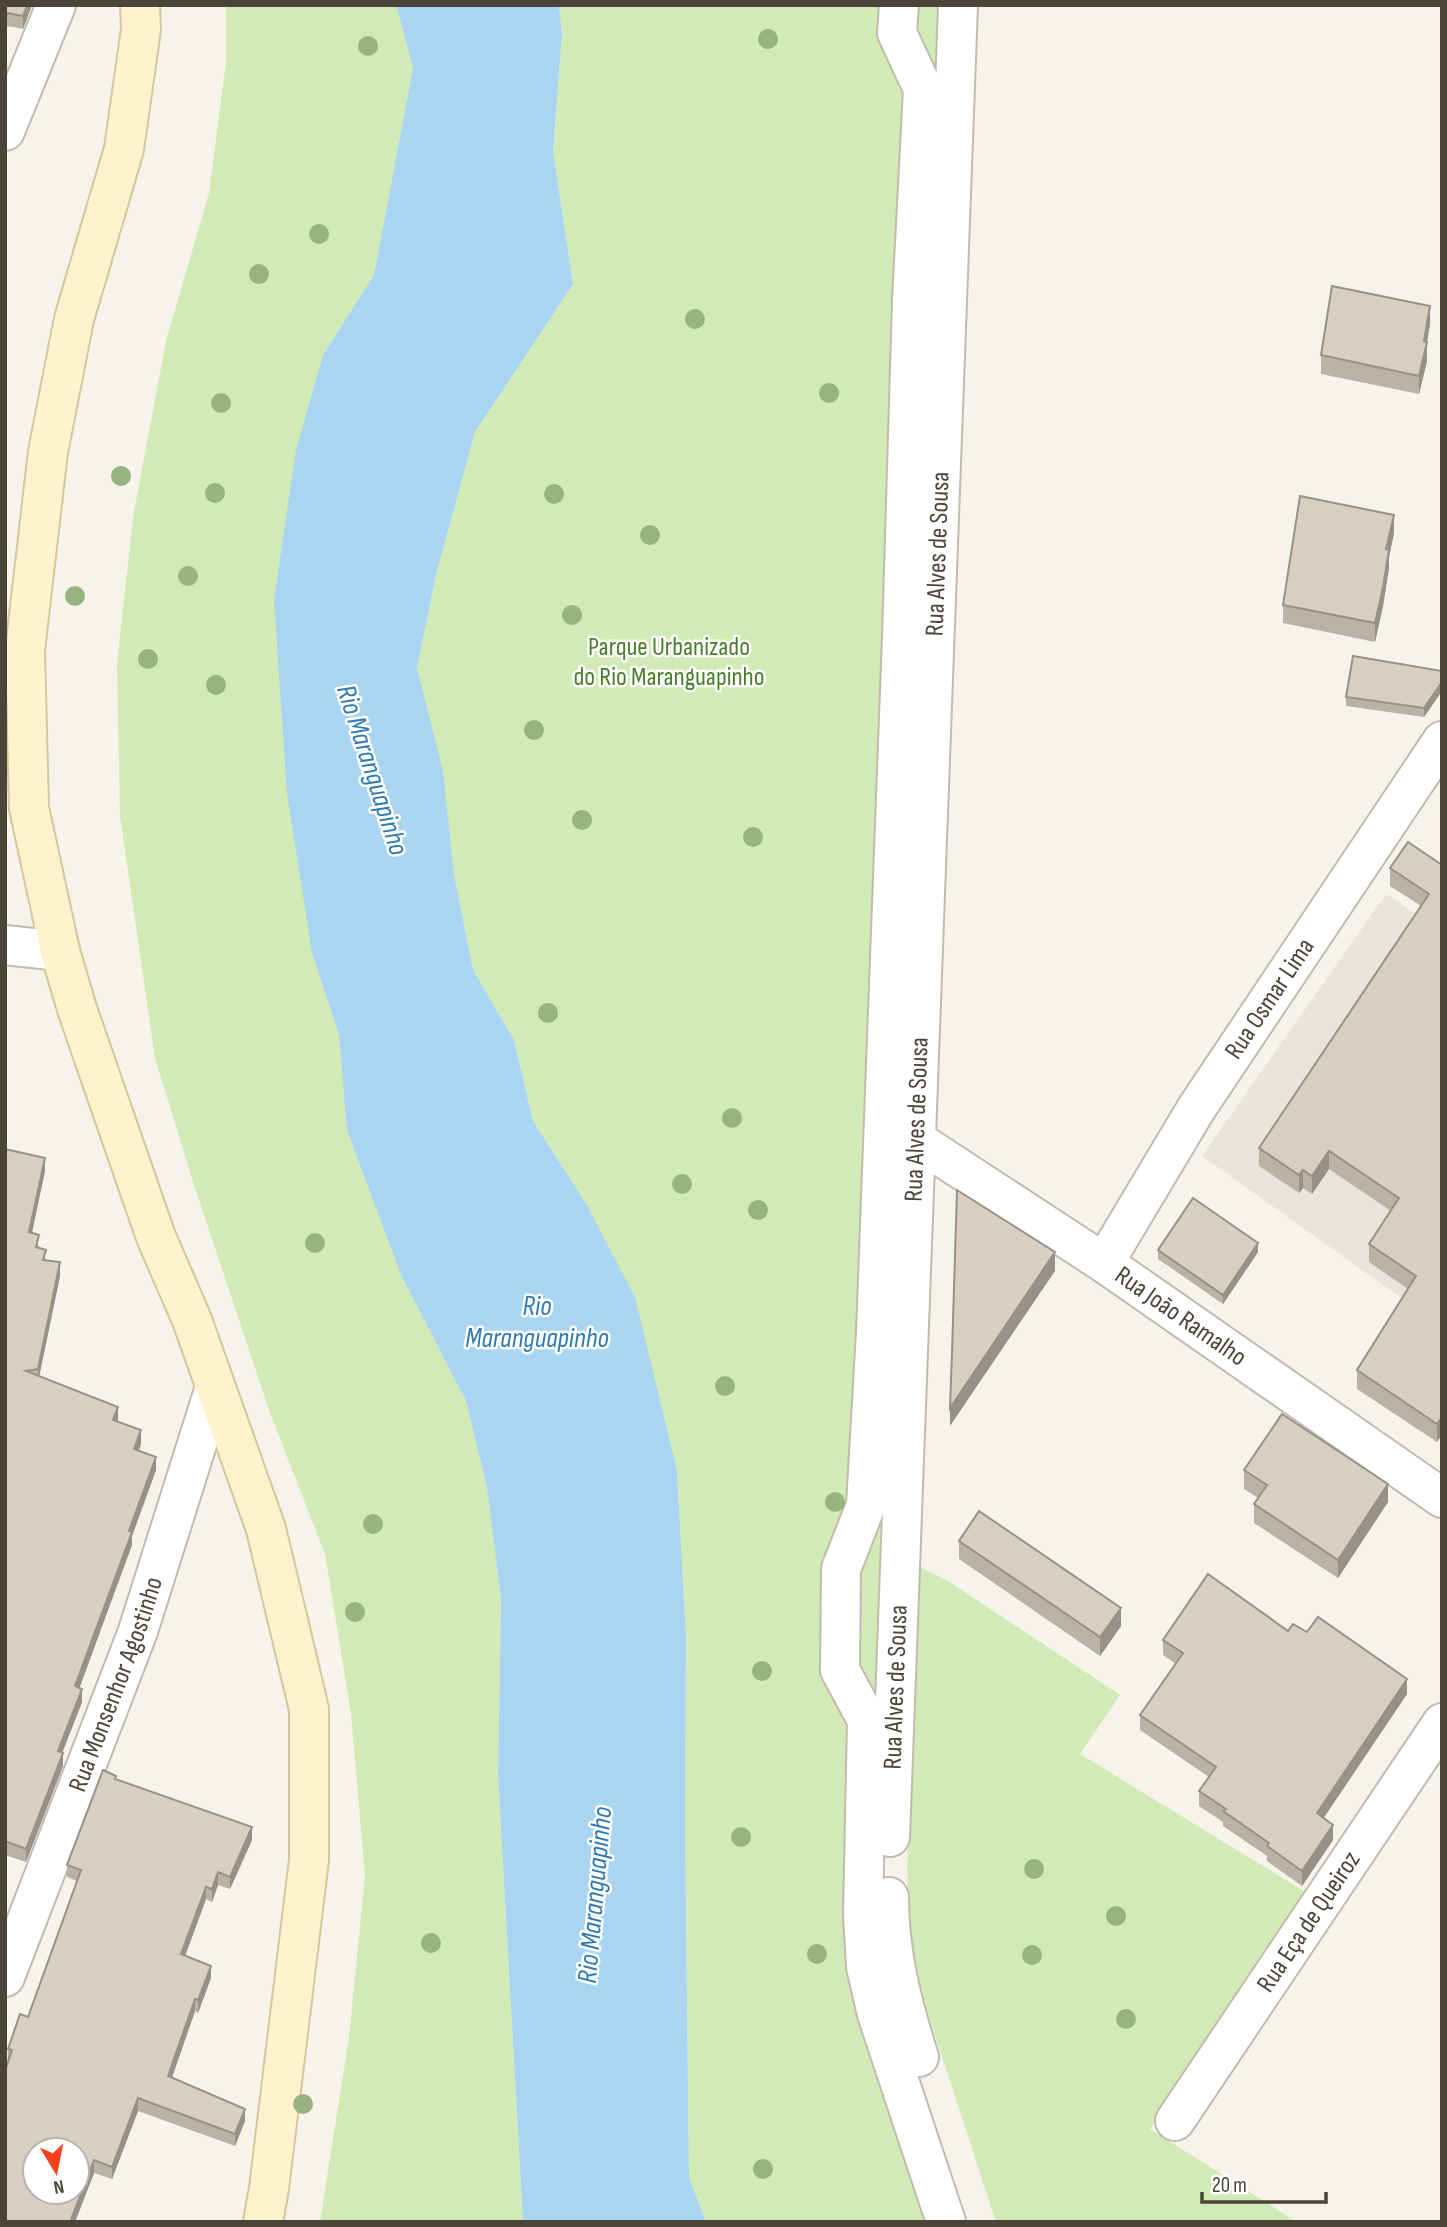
<svg xmlns="http://www.w3.org/2000/svg" width="1447" height="2227" viewBox="0 0 1447 2227" font-family="'Sofia Sans Condensed',sans-serif">
	<style>
		.residential { fill: #eae5da }
		.green { fill: #d2eab5 }
		.water { fill: #a9d4f2 }
		.lines { fill: none; stroke-linecap: round; stroke-linejoin: round }
		.street-casing { stroke: #c2bbae; stroke-width: 42 }
		.secondary-casing { stroke: #d6c79b; stroke-width: 42 }
		.street { stroke: #fff; stroke-width: 38 }
		.secondary { stroke: #fff3cd; stroke-width: 38 }
		.tree { fill: #97b381 }
		.wall { fill: #bab2a6 }
		.shaded-wall { fill: #979187 }
		.building { fill: #d8cfc1; stroke: #979187; stroke-width: 2; fill-rule: evenodd }
		.labels { text-anchor: middle; dominant-baseline: central; stroke-width: 5; stroke-linejoin: round; paint-order: stroke }
		.street-label { font-size: 26px; fill: #4b4439; stroke: #fff }
		.park-label { font-size: 26px; fill: #4a7f2a; stroke: #fff }
		.water-label { font-size: 28px; font-style: italic; fill: #2e7ab2; stroke: #fff }
	</style>
	<rect width="100%" height="100%" fill="#f6f3ec"/>
	<path class="residential" d="M 1386,894 L 1442,931 L 1442,1327 L 1202,1156 Z"/>
	<g class="green">
		<path d="M 226,5 L 396,5 L 413,68 L 374,275 L 323,355 L 312,953 L 339,1035 L 348,1130 L 401,1275 L 466,1401 L 487,1488 L 501,1599 L 498,1775 L 523,2222 L 320,2222 L 349,2037 L 365,1876 L 351,1713 L 325,1554 L 270,1413 L 194,1185 L 155,1058 L 120,816 L 117,664 L 133,517 L 166,341 L 209,193 L 226,62 Z"/>
		<path d="M 559,5 L 937,5 L 876,1977 L 957,2222 L 706,2222 L 689,2179 L 685,1822 L 686,1636 L 677,1471 L 585,1202 L 533,1121 L 514,1040 L 473,970 L 454,874 L 417,668 L 436,575 L 475,432 L 573,284 L 553,151 L 562,34 Z"/>
		<path d="M 918,1566 L 948,1581 L 1120,1695 L 1080,1754 L 1307,1893 L 1150,2129 L 1297,2222 L 996,2222 L 912,1965 L 907,1868 L 912,1773 Z"/>
	</g>
	<path class="water" d="M 396,5 L 559,5 L 562,34 L 553,151 L 573,284 L 475,432 L 436,575 L 417,668 L 443,771 L 454,874 L 473,970 L 514,1040 L 533,1121 L 585,1202 L 635,1297 L 677,1471 L 686,1636 L 685,1822 L 689,2178 L 706,2222 L 523,2222 L 498,1775 L 501,1599 L 487,1488 L 466,1401 L 401,1275 L 347,1130 L 339,1035 L 312,953 L 287,793 L 274,600 L 296,450 L 323,355 L 374,275 L 413,68 Z"/>
	<g class="lines">
		<g class="street-casing">
			<g id="street">
				<path d="M 899,5 L 897,33 L 923,89 L 912,301 L 902,637 L 876,1332 L 866,1505 L 841,1569 L 840,1670 L 867,1720 L 863,1915 L 866,1967 L 877,2014 L 946,2222"/>
				<path d="M 5,131 L 56,5"/>
				<path d="M 5,945 L 60,951"/>
				<path id="s1" d="M 916,1140 L 1104,1263 L 1442,1498"/>
				<path id="s2" d="M 1104,1263 L 1196,1109 L 1442,741"/>
				<path id="s3" d="M 890,1837 L 958,5"/>
				<path d="M 889,1897 C 889,1953 902,2004 919,2057"/>
				<path id="s4" d="M 5,1977 L 138,1631 L 215,1387"/>
				<path id="s5" d="M 1175,2121 L 1442,1723"/>
			</g>
		</g>
		<g class="secondary-casing">
			<path id="secondary" d="M 140,5 L 141,29 L 124,149 L 74,319 L 48,452 L 25,650 L 29,808 L 60,951 L 77,1009 L 156,1237 L 192,1320 L 266,1529 L 309,1709 L 309,1860 L 269,2188 L 263,2222"/>
		</g>
		<use href="#street" class="street"/>
		<use href="#secondary" class="secondary"/>
	</g>
	<g class="tree">
		<circle cx="768" cy="39" r="10"/>
		<circle cx="368" cy="46" r="10"/>
		<circle cx="319" cy="234" r="10"/>
		<circle cx="259" cy="274" r="10"/>
		<circle cx="695" cy="319" r="10"/>
		<circle cx="829" cy="393" r="10"/>
		<circle cx="221" cy="403" r="10"/>
		<circle cx="121" cy="476" r="10"/>
		<circle cx="215" cy="493" r="10"/>
		<circle cx="554" cy="494" r="10"/>
		<circle cx="650" cy="535" r="10"/>
		<circle cx="188" cy="576" r="10"/>
		<circle cx="75" cy="596" r="10"/>
		<circle cx="572" cy="615" r="10"/>
		<circle cx="148" cy="659" r="10"/>
		<circle cx="216" cy="685" r="10"/>
		<circle cx="534" cy="730" r="10"/>
		<circle cx="582" cy="820" r="10"/>
		<circle cx="753" cy="837" r="10"/>
		<circle cx="548" cy="1013" r="10"/>
		<circle cx="732" cy="1118" r="10"/>
		<circle cx="682" cy="1184" r="10"/>
		<circle cx="758" cy="1210" r="10"/>
		<circle cx="315" cy="1243" r="10"/>
		<circle cx="725" cy="1386" r="10"/>
		<circle cx="835" cy="1502" r="10"/>
		<circle cx="373" cy="1524" r="10"/>
		<circle cx="355" cy="1612" r="10"/>
		<circle cx="762" cy="1671" r="10"/>
		<circle cx="741" cy="1837" r="10"/>
		<circle cx="1034" cy="1869" r="10"/>
		<circle cx="1116" cy="1916" r="10"/>
		<circle cx="431" cy="1943" r="10"/>
		<circle cx="817" cy="1954" r="10"/>
		<circle cx="1032" cy="1955" r="10"/>
		<circle cx="1126" cy="2019" r="10"/>
		<circle cx="303" cy="2104" r="10"/>
		<circle cx="763" cy="2169" r="10"/>
	</g>
	<g class="wall">
		<path d="M 5,5 L 32,5 L 23,29 L 7,26 Z"/>
		<path d="M 1430,324 L 1427,342 L 1427,361 L 1419,394 L 1321,374 L 1321,355 Z"/>
		<path d="M 1394,533 L 1389,557 L 1389,568 L 1383,606 L 1375,642 L 1283,623 L 1283,605 Z"/>
		<path d="M 1442,671 L 1442,691 L 1424,717 L 1346,706 L 1346,697 Z"/>
		<path d="M 1442,865 L 1442,1435 L 1437,1442 L 1357,1389 L 1357,1370 L 1408,1289 L 1369,1262 L 1369,1244 L 1391,1211 L 1329,1169 L 1312,1194 L 1303,1188 L 1299,1193 L 1259,1166 L 1259,1148 L 1421,906 L 1390,886 L 1390,868 Z"/>
		<path d="M 5,1149 L 45,1171 L 32,1233 L 46,1260 L 60,1276 L 39,1376 L 118,1422 L 141,1444 L 139,1451 L 156,1470 L 132,1536 L 132,1545 L 79,1688 L 82,1702 L 62,1752 L 63,1766 L 26,1862 L 5,1855 Z"/>
		<path d="M 1158,1250 L 1258,1252 L 1223,1304 L 1158,1259 Z"/>
		<path d="M 1244,1470 L 1388,1502 L 1338,1578 L 1254,1523 L 1254,1504 L 1258,1498 L 1244,1489 Z"/>
		<path d="M 959,1541 L 1121,1626 L 1100,1656 L 959,1559 Z"/>
		<path d="M 1288,1631 L 1407,1694 L 1323,1818 L 1333,1840 L 1302,1886 L 1267,1861 L 1267,1856 L 1223,1826 L 1223,1822 L 1199,1806 L 1199,1791 L 1209,1777 L 1140,1730 L 1140,1715 L 1176,1664 L 1163,1655 L 1163,1640 Z"/>
		<path d="M 116,1779 L 252,1840 L 230,1889 L 218,1885 L 212,1902 L 206,1899 L 185,1956 L 211,1978 L 198,2013 L 195,2011 L 172,2078 L 245,2121 L 235,2146 L 138,2111 L 112,2179 L 94,2173 L 75,2222 L 5,2222 L 8,2049 L 28,2017 L 77,1881 L 67,1877 L 67,1865 Z"/>
	</g>
	<g class="shaded-wall">
		<path d="M 27,5 L 32,5 L 23,29 L 23,16 Z"/>
		<path d="M 7,13 L 7,26 L 5,33 L 5,19 Z"/>
		<path d="M 1430,306 L 1430,324 L 1427,342 L 1427,361 L 1419,394 L 1419,376 L 1424,341 Z"/>
		<path d="M 1394,515 L 1394,533 L 1389,557 L 1389,568 L 1383,606 L 1375,642 L 1375,623 L 1386,549 Z"/>
		<path d="M 1442,682 L 1442,691 L 1424,717 L 1424,708 Z"/>
		<path d="M 1329,1151 L 1329,1169 L 1312,1194 L 1312,1176 Z"/>
		<path d="M 45,1158 L 45,1171 L 29,1246 L 29,1232 Z"/>
		<path d="M 1303,1170 L 1303,1188 L 1299,1193 L 1299,1175 Z"/>
		<path d="M 1258,1243 L 1258,1252 L 1223,1304 L 1223,1295 Z"/>
		<path d="M 1055,1252 L 1055,1271 L 950,1426 L 950,1408 Z"/>
		<path d="M 60,1262 L 60,1276 L 38,1382 L 38,1369 Z"/>
		<path d="M 118,1407 L 118,1421 L 113,1433 L 113,1420 Z"/>
		<path d="M 1442,1417 L 1442,1435 L 1437,1442 L 1437,1424 Z"/>
		<path d="M 141,1430 L 141,1444 L 134,1463 L 134,1449 Z"/>
		<path d="M 156,1457 L 156,1470 L 132,1536 L 132,1545 L 75,1700 L 75,1686 L 129,1531 Z"/>
		<path d="M 1388,1484 L 1388,1502 L 1338,1578 L 1338,1560 Z"/>
		<path d="M 1121,1608 L 1121,1626 L 1100,1656 L 1100,1637 Z"/>
		<path d="M 1407,1679 L 1407,1694 L 1317,1828 L 1317,1813 Z"/>
		<path d="M 82,1689 L 82,1702 L 58,1764 L 58,1751 Z"/>
		<path d="M 63,1753 L 63,1766 L 26,1862 L 26,1849 Z"/>
		<path d="M 1333,1825 L 1333,1840 L 1302,1886 L 1302,1871 Z"/>
		<path d="M 252,1827 L 252,1840 L 230,1889 L 230,1877 Z"/>
		<path d="M 218,1872 L 218,1885 L 212,1902 L 212,1889 Z"/>
		<path d="M 206,1887 L 206,1899 L 181,1967 L 181,1954 Z"/>
		<path d="M 211,1966 L 211,1978 L 198,2013 L 198,2000 Z"/>
		<path d="M 195,1999 L 195,2011 L 168,2089 L 168,2076 Z"/>
		<path d="M 138,2098 L 138,2111 L 112,2179 L 112,2167 Z"/>
		<path d="M 245,2109 L 245,2121 L 235,2146 L 235,2134 Z"/>
		<path d="M 94,2160 L 94,2173 L 75,2222 L 70,2222 Z"/>
	</g>
	<g class="building">
		<path d="M 5,5 L 27,5 L 23,16 L 7,13 L 5,19 Z"/>
		<path d="M 1332,286 L 1430,306 L 1424,341 L 1427,342 L 1419,376 L 1321,355 Z"/>
		<path d="M 1300,496 L 1394,515 L 1386,549 L 1389,550 L 1383,587 L 1375,623 L 1283,605 Z"/>
		<path d="M 1353,656 L 1442,671 L 1442,682 L 1424,708 L 1346,697 Z"/>
		<path d="M 1408,842 L 1442,865 L 1442,1417 L 1437,1424 L 1357,1370 L 1416,1276 L 1369,1244 L 1399,1198 L 1329,1151 L 1312,1176 L 1303,1170 L 1299,1175 L 1259,1148 L 1429,894 L 1390,868 Z"/>
		<path d="M 5,1149 L 45,1158 L 29,1232 L 39,1235 L 36,1247 L 46,1250 L 43,1260 L 60,1262 L 38,1369 L 26,1371 L 118,1407 L 113,1420 L 141,1430 L 134,1449 L 156,1457 L 129,1531 L 132,1532 L 75,1686 L 82,1689 L 58,1751 L 63,1753 L 26,1849 L 5,1841 Z"/>
		<path d="M 957,1190 L 1055,1252 L 950,1408 L 952,1353 Z"/>
		<path d="M 1193,1198 L 1258,1243 L 1223,1295 L 1158,1250 Z"/>
		<path d="M 1282,1414 L 1388,1484 L 1338,1560 L 1254,1504 L 1267,1485 L 1244,1470 Z"/>
		<path d="M 979,1511 L 1121,1608 L 1100,1637 L 959,1541 Z"/>
		<path d="M 1208,1574 L 1288,1631 L 1293,1624 L 1307,1632 L 1318,1617 L 1407,1679 L 1317,1813 L 1333,1825 L 1302,1871 L 1267,1846 L 1269,1843 L 1223,1811 L 1226,1809 L 1199,1791 L 1216,1767 L 1140,1715 L 1183,1653 L 1163,1640 Z"/>
		<path d="M 103,1770 L 116,1776 L 115,1779 L 252,1827 L 230,1877 L 218,1872 L 212,1889 L 206,1887 L 181,1954 L 211,1966 L 198,2000 L 195,1999 L 168,2076 L 245,2109 L 235,2134 L 138,2098 L 112,2167 L 94,2160 L 70,2222 L 5,2222 L 5,2071 L 12,2050 L 8,2049 L 20,2014 L 28,2017 L 81,1870 L 67,1865 ZM 35,2150 L 77,2150 L 77,2192 L 35,2192 Z"/>
	</g>
	<g class="labels">
		<g class="street-label">
			<text stroke="none"><textPath href="#s3" startOffset="1284">Rua Alves de Sousa</textPath></text>
			<text stroke="none"><textPath href="#s2" startOffset="312">Rua Osmar Lima</textPath></text>
			<text stroke="none"><textPath href="#s3" startOffset="718">Rua Alves de Sousa</textPath></text>
			<text stroke="none"><textPath href="#s1" startOffset="318">Rua João Ramalho</textPath></text>
			<text stroke="none"><textPath href="#s4" startOffset="313">Rua Monsenhor Agostinho</textPath></text>
			<text stroke="none"><textPath href="#s3" startOffset="150">Rua Alves de Sousa</textPath></text>
			<text stroke="none"><textPath href="#s5" startOffset="240">Rua Eça de Queiroz</textPath></text>
		</g>
		<g class="park-label">
			<text x="669" y="647">Parque Urbanizado<tspan x="669" dy="30">do Rio Maranguapinho</tspan></text>
		</g>
		<g class="water-label">
			<text transform="translate(372 770) rotate(72)">Rio Maranguapinho</text>
			<text x="537" y="1306">Rio<tspan x="537" dy="32">Maranguapinho</tspan></text>
			<text transform="translate(595 1895) rotate(-85)">Rio Maranguapinho</text>
		</g>
	</g>
	<rect width="1447" height="2227" fill="none" stroke="#4b4439" stroke-width="14"/>
	<g transform="translate(56 2171) rotate(170)"><circle r="33" fill="#ffffff" stroke="#b7b4b0" stroke-width="2"/>
	<path d="M0-5L12 26L0 18L-12 26Z" fill="#fc3f1d"/>
	<text y="-10" font-size="19" font-weight="bold" text-anchor="middle" fill="#4b4439">N</text>
	</g>
	<path d="M1202 2192v10h124v-10" fill="none" stroke="#4b4439" stroke-width="3.5"/>
	<text x="1212" y="2192" font-size="21" fill="#4b4439" stroke="#ffffff" stroke-width="5" paint-order="stroke">20 m</text>
</svg>
